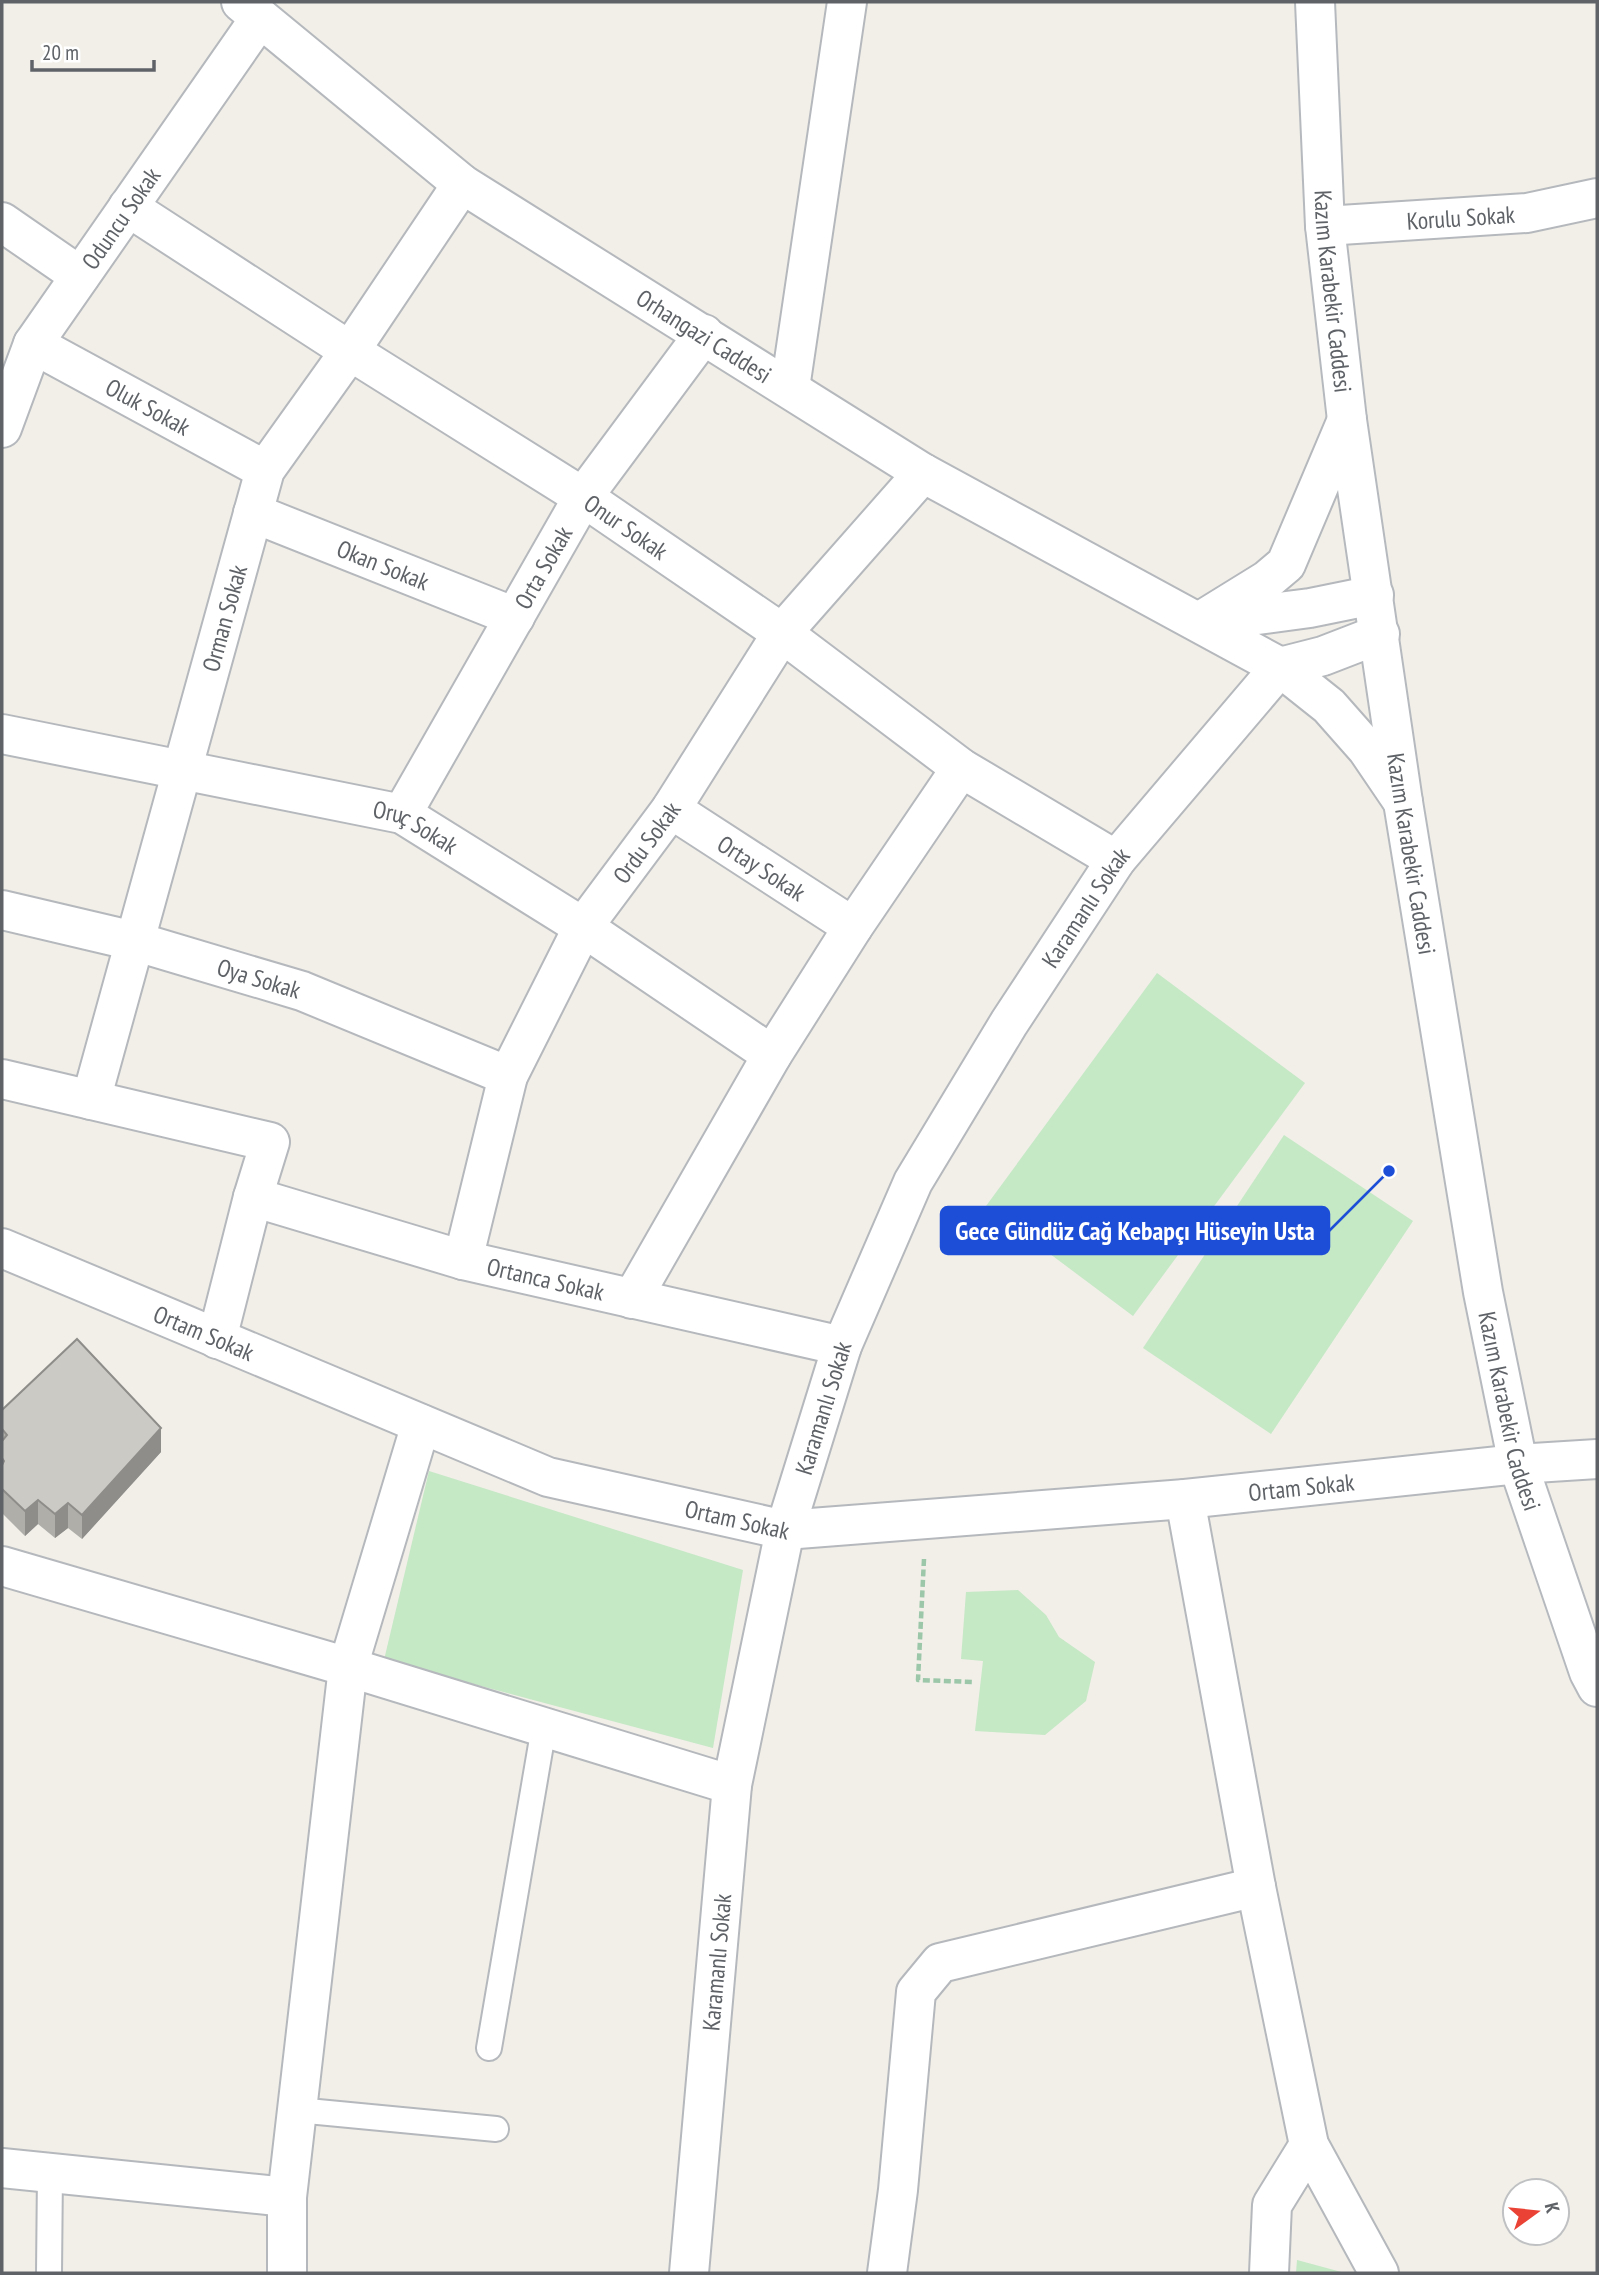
<svg xmlns="http://www.w3.org/2000/svg" width="1599" height="2275" viewBox="0 0 1599 2275" font-family="'PT Sans Narrow',sans-serif">
	<style>
		.green { fill: #c5e8c5 }
		.lines { fill: none; stroke-linecap: round; stroke-linejoin: round }
		.service-casing { stroke: #b5b8bc; stroke-width: 28 }
		.minor-casing { stroke: #b5b8bc; stroke-width: 42 }
		.tertiary-casing { stroke: #b5b8bc; stroke-width: 42 }
		.secondary-casing { stroke: #b6babf; stroke-width: 42 }
		.path { stroke: #9cc7a9; stroke-width: 4.5; stroke-dasharray: 7 3.5; stroke-linecap: butt }
		.service { stroke: #fff; stroke-width: 24 }
		.minor { stroke: #fff; stroke-width: 38 }
		.tertiary { stroke: #fff; stroke-width: 38 }
		.secondary { stroke: #fff; stroke-width: 38 }
		.wall { fill: #afaea9 }
		.shaded-wall { fill: #8f8d8a }
		.building { fill: #cccac5; stroke: #8f8d8a; stroke-width: 2 }
		.labels { text-anchor: middle; dominant-baseline: central; stroke-width: 5; stroke-linejoin: round; paint-order: stroke }
		.street-label { font-size: 24px; fill: #5f6368; stroke: #fff }
		.leader { fill: none; stroke: #1d4ed8; stroke-width: 2.5 }
		.callout-dot { fill: #1d4ed8; stroke: #fff; stroke-width: 2.5 }
		.callout { fill: #1d4ed8; stroke: #1d4ed8; stroke-width: 2.5 }
		.callout-label { font-size: 26px; text-anchor: middle; font-weight: bold; fill: #fff }
	</style>
	<rect width="100%" height="100%" fill="#f1efe8"/>
	<g class="green">
		<path d="M 1157,973 L 1305,1083 L 1133,1316 L 986,1206 Z"/>
		<path d="M 1284,1135 L 1413,1221 L 1271,1434 L 1143,1348 Z"/>
		<path d="M 429,1471 L 743,1570 L 713,1748 L 384,1660 Z"/>
		<path d="M 1018,1590 L 1046,1615 L 1059,1637 L 1095,1662 L 1086,1701 L 1045,1735 L 975,1731 L 983,1661 L 961,1659 L 966,1592 Z"/>
		<path d="M 1297,2260 L 1345,2273 L 1296,2273 Z"/>
	</g>
	<g class="lines">
		<g class="service-casing">
			<g id="service">
				<path d="M 489,2048 L 544,1727"/>
				<path d="M 297,2110 L 496,2129"/>
				<path d="M 49,2273 L 50,2172"/>
			</g>
		</g>
		<g class="minor-casing">
			<g id="minor">
				<path id="s1" d="M 128,207 L 350,351 L 583,497 L 782,633 L 961,768 L 1116,860"/>
				<path d="M 2,222 L 80,276"/>
				<path id="s2" d="M 1325,226 L 1527,213 L 1597,198"/>
				<path id="s3" d="M 33,344 L 265,470"/>
				<path d="M 790,388 L 847,2"/>
				<path id="s4" d="M 2,428 L 33,344 L 260,18"/>
				<path id="s5" d="M 253,513 L 515,617"/>
				<path id="s6" d="M 2,734 L 402,814 L 583,927 L 772,1055"/>
				<path id="s7" d="M 671,809 L 853,927"/>
				<path id="s8" d="M 402,814 L 583,497 L 704,334"/>
				<path id="s9" d="M 2,910 L 134,941 L 302,991 L 508,1076"/>
				<path d="M 2,1079 L 270,1142 L 253,1197 L 217,1339"/>
				<path id="s10" d="M 91,1100 L 265,470 L 350,351 L 462,184"/>
				<path id="s11" d="M 253,1197 L 463,1260 L 842,1346"/>
				<path id="s12" d="M 463,1260 L 508,1076 L 583,927 L 671,809 L 782,633 L 923,473"/>
				<path d="M 632,1299 L 772,1055 L 853,927 L 961,768"/>
				<path d="M 1185,1499 L 1256,1887 L 1309,2145 L 1379,2273"/>
				<path d="M 2,1566 L 348,1667 L 732,1785"/>
				<path d="M 2,2168 L 287,2197"/>
				<path d="M 287,2273 L 287,2197 L 348,1667 L 421,1424"/>
				<path id="s13" d="M 689,2273 L 732,1785 L 785,1530 L 842,1346 L 913,1182 L 1009,1023 L 1116,860 L 1280,667"/>
				<path d="M 887,2273 L 898,2190 L 916,1992 L 940,1963 L 1256,1887"/>
				<path d="M 1269,2273 L 1272,2205 L 1309,2145"/>
			</g>
		</g>
		<g class="tertiary-casing">
			<g id="tertiary">
				<path id="s14" d="M 241,2 L 462,184 L 923,473 L 1280,667 L 1329,706 L 1367,749 L 1403,802"/>
				<path d="M 1211,621 L 1310,608 L 1374,595"/>
				<path d="M 1199,622 L 1267,580 L 1286,564 L 1347,420"/>
				<path d="M 1280,667 L 1323,656 L 1380,634"/>
				<path id="s15" d="M 2,1248 L 548,1477 L 785,1530 L 1185,1499 L 1518,1464 L 1597,1459"/>
			</g>
		</g>
		<g class="secondary-casing">
			<g id="secondary">
				<path id="s16" d="M 1315,2 L 1325,226 L 1347,420 L 1403,802 L 1483,1292 L 1518,1464 L 1589,1672 L 1597,1687"/>
			</g>
		</g>
		<path class="path" d="M 924,1559 L 918,1680 L 972,1682"/>
		<use href="#service" class="service"/>
		<use href="#minor" class="minor"/>
		<use href="#tertiary" class="tertiary"/>
		<use href="#secondary" class="secondary"/>
	</g>
	<path class="wall" d="M 2,1410 L 161,1452 L 82,1539 L 68,1528 L 55,1538 L 38,1524 L 25,1536 L 2,1513 Z"/>
	<g class="shaded-wall">
		<path d="M 161,1428 L 161,1452 L 82,1539 L 82,1515 Z"/>
		<path d="M 38,1500 L 38,1524 L 25,1536 L 25,1511 Z"/>
		<path d="M 68,1503 L 68,1528 L 55,1538 L 55,1514 Z"/>
	</g>
	<path class="building" d="M 77,1339 L 161,1428 L 82,1515 L 68,1503 L 55,1514 L 38,1500 L 25,1511 L 2,1489 L 2,1465 L 4,1461 L 2,1458 L 2,1441 L 7,1435 L 2,1429 L 2,1410 Z"/>
	<g class="labels">
		<g class="street-label">
			<text stroke="none"><textPath href="#s2" startOffset="136">Korulu Sokak</textPath></text>
			<text stroke="none"><textPath href="#s4" startOffset="243">Oduncu Sokak</textPath></text>
			<text stroke="none"><textPath href="#s16" startOffset="290">Kazım Karabekir Caddesi</textPath></text>
			<text stroke="none"><textPath href="#s14" startOffset="572">Orhangazi Caddesi</textPath></text>
			<text stroke="none"><textPath href="#s3" startOffset="131">Oluk Sokak</textPath></text>
			<text stroke="none"><textPath href="#s1" startOffset="592">Onur Sokak</textPath></text>
			<text stroke="none"><textPath href="#s5" startOffset="140">Okan Sokak</textPath></text>
			<text stroke="none"><textPath href="#s8" startOffset="284">Orta Sokak</textPath></text>
			<text stroke="none"><textPath href="#s10" startOffset="500">Orman Sokak</textPath></text>
			<text stroke="none"><textPath href="#s6" startOffset="425">Oruç Sokak</textPath></text>
			<text stroke="none"><textPath href="#s12" startOffset="462">Ordu Sokak</textPath></text>
			<text stroke="none"><textPath href="#s16" startOffset="858">Kazım Karabekir Caddesi</textPath></text>
			<text stroke="none"><textPath href="#s7" startOffset="108">Ortay Sokak</textPath></text>
			<text stroke="none"><textPath href="#s13" startOffset="1446">Karamanlı Sokak</textPath></text>
			<text stroke="none"><textPath href="#s9" startOffset="266">Oya Sokak</textPath></text>
			<text stroke="none"><textPath href="#s11" startOffset="304">Ortanca Sokak</textPath></text>
			<text stroke="none"><textPath href="#s15" startOffset="219">Ortam Sokak</textPath></text>
			<text stroke="none"><textPath href="#s13" startOffset="878">Karamanlı Sokak</textPath></text>
			<text stroke="none"><textPath href="#s16" startOffset="1424">Kazım Karabekir Caddesi</textPath></text>
			<text stroke="none"><textPath href="#s15" startOffset="1353">Ortam Sokak</textPath></text>
			<text stroke="none"><textPath href="#s15" startOffset="786">Ortam Sokak</textPath></text>
			<text stroke="none"><textPath href="#s13" startOffset="312">Karamanlı Sokak</textPath></text>
		</g>
	</g>
	<path class="leader" d="M1389 1171L1329 1231"/>
	<circle class="callout-dot" cx="1389" cy="1171" r="7"/>
	<rect class="callout" x="941" y="1207" width="388" height="47" rx="7"/>
	<g class="callout-label">
		<text x="1135" y="1240">Gece Gündüz Cağ Kebapçı Hüseyin Usta</text>
	</g>
	<rect width="1599" height="2275" fill="none" stroke="#5f6368" stroke-width="7"/>
	<g transform="translate(1536 2212) rotate(75)"><circle r="33" fill="#ffffff" stroke="#bfc1c3" stroke-width="2"/>
	<path d="M0-5L12 26L0 18L-12 26Z" fill="#ea4335"/>
	<text y="-10" font-size="19" font-weight="bold" text-anchor="middle" fill="#5f6368">K</text>
	</g>
	<path d="M32 60v10h122v-10" fill="none" stroke="#5f6368" stroke-width="3.5"/>
	<text x="42" y="60" font-size="21" fill="#5f6368" stroke="#ffffff" stroke-width="5" paint-order="stroke">20 m</text>
</svg>
